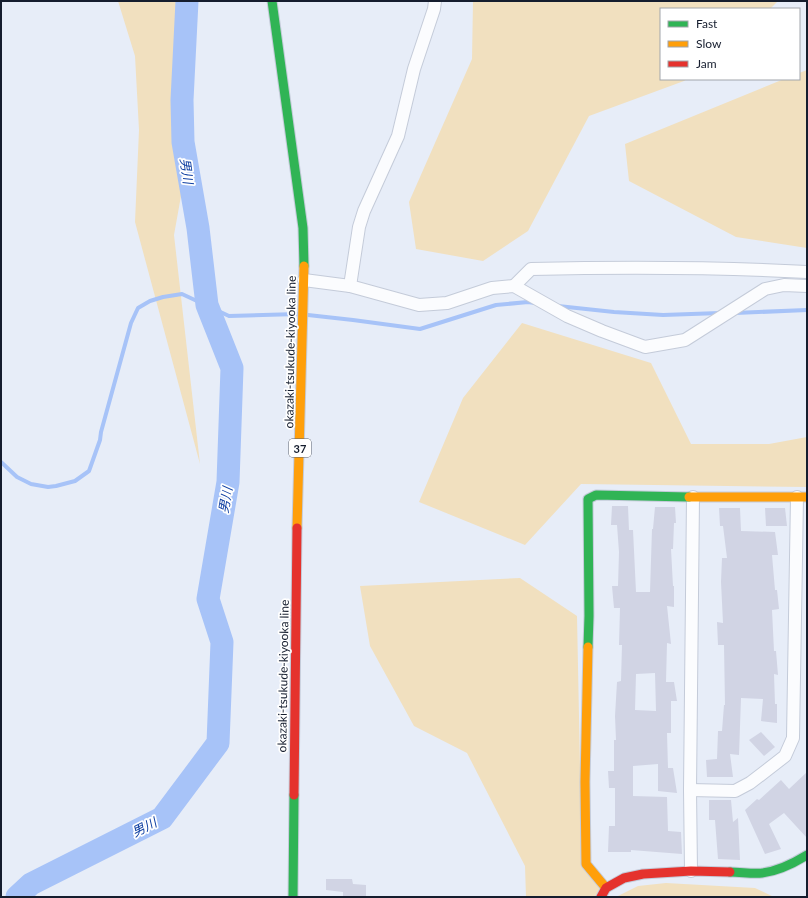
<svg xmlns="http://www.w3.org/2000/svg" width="808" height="898" viewBox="0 0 808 898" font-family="Lato,'Noto Sans JP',sans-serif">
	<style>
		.green { fill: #f1e0bf }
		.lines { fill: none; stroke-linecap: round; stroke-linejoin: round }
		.stream { stroke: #a7c3f8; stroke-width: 4 }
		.river { stroke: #a7c3f8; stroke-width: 23 }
		.building { fill: #d1d4e4; fill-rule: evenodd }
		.street-casing { stroke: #c4cbd9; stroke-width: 14 }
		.fast-casing { stroke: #c4cbd9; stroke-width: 11 }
		.slow-casing { stroke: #c4cbd9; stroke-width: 11 }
		.jam-casing { stroke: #c4cbd9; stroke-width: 11 }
		.street { stroke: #fbfcfe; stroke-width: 12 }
		.fast { stroke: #30b455; stroke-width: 9 }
		.slow { stroke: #ff9f0a; stroke-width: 9 }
		.jam { stroke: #e5322d; stroke-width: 9 }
		.labels { text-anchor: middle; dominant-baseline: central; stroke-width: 3.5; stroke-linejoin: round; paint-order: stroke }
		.shield { fill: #fff; stroke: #5b616d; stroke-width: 1 }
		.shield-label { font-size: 11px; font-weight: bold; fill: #151d2e }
		.street-label { font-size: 12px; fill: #151d2e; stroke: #fff }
		.water-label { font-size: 13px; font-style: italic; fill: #0d3ea1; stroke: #fff }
	</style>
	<rect width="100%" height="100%" fill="#e7edf8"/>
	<g class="green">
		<path d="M 118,1 L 185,1 L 191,140 L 174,235 L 200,464 L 135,222 L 139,130 L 135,56 Z"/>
		<path d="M 473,1 L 778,1 L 770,9 L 661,9 L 661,79 L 687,79 L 684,81 L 589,116 L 528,231 L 483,261 L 416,249 L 409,202 L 472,59 Z"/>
		<path d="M 807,70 L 807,248 L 736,237 L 629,181 L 625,144 L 784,79 L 799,79 L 799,73 Z"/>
		<path d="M 522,323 L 651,363 L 691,444 L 769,444 L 807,437 L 807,487 L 581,484 L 525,545 L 419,502 L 463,398 Z"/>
		<path d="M 520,578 L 577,616 L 582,867 L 607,897 L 526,897 L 525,866 L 467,753 L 414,726 L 370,646 L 360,586 Z"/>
		<path d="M 666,883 L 755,888 L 774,897 L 616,897 L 638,886 Z"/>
	</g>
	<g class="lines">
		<g class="stream">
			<path d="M 558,306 L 614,312 L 663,315 L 720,313"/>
			<path d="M 735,313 L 807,310"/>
			<path d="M 308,315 L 353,320 L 420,329 L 496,305 L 528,302 L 535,303"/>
			<path d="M 1,462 L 17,477 L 31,484 L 48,487 L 56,486 L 75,481 L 89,471 L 100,440 L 101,432 L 131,323 L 138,308 L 150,301 L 163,297 L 182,294 L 229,316 L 298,314"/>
		</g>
		<path class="river" d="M 17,897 L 31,884 L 162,818 L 218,743 L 222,642 L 208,599 L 228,482 L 232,368 L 207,305 L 198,228 L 183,142 L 182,100 L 187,1"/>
	</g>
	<g class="building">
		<path d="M 612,506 L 628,506 L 629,530 L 633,530 L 636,592 L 650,592 L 652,529 L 653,529 L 655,507 L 675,507 L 676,523 L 674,523 L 673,549 L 671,549 L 673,586 L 674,586 L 674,607 L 667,606 L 671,644 L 667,643 L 666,682 L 674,682 L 677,701 L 671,701 L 671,733 L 667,733 L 668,768 L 673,768 L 677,793 L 658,791 L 658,764 L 633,766 L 633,796 L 667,797 L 668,831 L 681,832 L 682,854 L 631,850 L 631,852 L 608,852 L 609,826 L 615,826 L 615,788 L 609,788 L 608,771 L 614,771 L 614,740 L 616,740 L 615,716 L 617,682 L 621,681 L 622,645 L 619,645 L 620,608 L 614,608 L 612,586 L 618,586 L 619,552 L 617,525 L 611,525 ZM 655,673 L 656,711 L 635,710 L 636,674 Z"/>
		<path d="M 719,508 L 740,508 L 741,531 L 775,532 L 778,555 L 772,555 L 775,590 L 777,590 L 779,609 L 772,610 L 774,651 L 776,651 L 778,675 L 774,674 L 775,704 L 777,704 L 777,723 L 761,721 L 763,699 L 741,698 L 739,755 L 730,754 L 733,777 L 707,777 L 706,760 L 717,759 L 718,731 L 722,731 L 724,705 L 725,705 L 724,645 L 718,645 L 717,622 L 723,623 L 721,582 L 722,558 L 727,558 L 723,526 L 720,526 Z"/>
		<path d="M 765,508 L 785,508 L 787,526 L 766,526 Z"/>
		<path d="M 761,732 L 775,747 L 764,756 L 749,740 Z"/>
		<path d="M 807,772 L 807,838 L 784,813 L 769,824 L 781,849 L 765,854 L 745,810 L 757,799 L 759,800 L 781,780 L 789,789 Z"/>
		<path d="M 709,800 L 731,800 L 733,822 L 738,818 L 740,860 L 718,859 L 715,820 L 709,820 Z"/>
		<path d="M 326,879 L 352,879 L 353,884 L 366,885 L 366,897 L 343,897 L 343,892 L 326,890 Z"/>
	</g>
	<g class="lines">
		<g class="street-casing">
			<g id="street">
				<path d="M 304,280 L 350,286 L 419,305 L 447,303 L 492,288 L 514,286 L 567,316 L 602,331 L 645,347 L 685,340 L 765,289 L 784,285 L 807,286"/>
				<path d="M 350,286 L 359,227 L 364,211 L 398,136 L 414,69 L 434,9 L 435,1"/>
				<path d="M 514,286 L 531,269 C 623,267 715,267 807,272"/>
				<path d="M 690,790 L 735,791 L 750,783 L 767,770 L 785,756 L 793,738 L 797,497"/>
				<path d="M 691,871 L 690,790 L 693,497"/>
			</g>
		</g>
		<g class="fast-casing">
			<g id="fast">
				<path d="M 272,1 L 303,228 L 304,266"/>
				<path d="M 588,647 L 589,616 L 588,499 L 596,495 L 689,497"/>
				<path d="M 730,872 C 741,872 752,874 762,873 C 778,871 794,863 807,855"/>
				<path d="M 293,897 L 294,795"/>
			</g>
		</g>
		<g class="slow-casing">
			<g id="slow">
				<path d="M 689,497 L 807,497"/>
				<path d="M 297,528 L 304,266"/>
				<path d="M 588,647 L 585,782 L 586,864 L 606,888"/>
			</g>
		</g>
		<g class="jam-casing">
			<g id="jam">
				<path d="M 294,795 L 297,528"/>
				<path d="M 601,897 L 606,888 L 624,878 L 643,874 L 691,871 L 730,872"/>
			</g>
		</g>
		<use href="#street" class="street"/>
		<use href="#fast" class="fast"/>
		<use href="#slow" class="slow"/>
		<use href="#jam" class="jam"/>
	</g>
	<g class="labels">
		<rect class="shield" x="289" y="439" width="22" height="18" rx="3"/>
		<g class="shield-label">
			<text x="300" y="448">37</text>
		</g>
		<g class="street-label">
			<text transform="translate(290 352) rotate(-89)">okazaki-tsukude-kiyooka line</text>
			<text transform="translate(283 676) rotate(-89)">okazaki-tsukude-kiyooka line</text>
		</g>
		<g class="water-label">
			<text transform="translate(187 171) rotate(82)">男川</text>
			<text transform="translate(225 500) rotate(-80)">男川</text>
			<text transform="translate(144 827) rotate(-27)">男川</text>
		</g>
	</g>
	<rect width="808" height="898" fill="none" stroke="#151d2e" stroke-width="4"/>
	<rect x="660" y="8" width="140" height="72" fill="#ffffff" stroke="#a1a5ab"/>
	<rect x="668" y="21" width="20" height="6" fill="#30b455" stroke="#a1a5ab"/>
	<text x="696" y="28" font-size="12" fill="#151d2e">Fast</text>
	<rect x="668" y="41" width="20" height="6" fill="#ff9f0a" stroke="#a1a5ab"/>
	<text x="696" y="48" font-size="12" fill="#151d2e">Slow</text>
	<rect x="668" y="61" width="20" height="6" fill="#e5322d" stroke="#a1a5ab"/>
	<text x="696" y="68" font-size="12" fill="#151d2e">Jam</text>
</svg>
